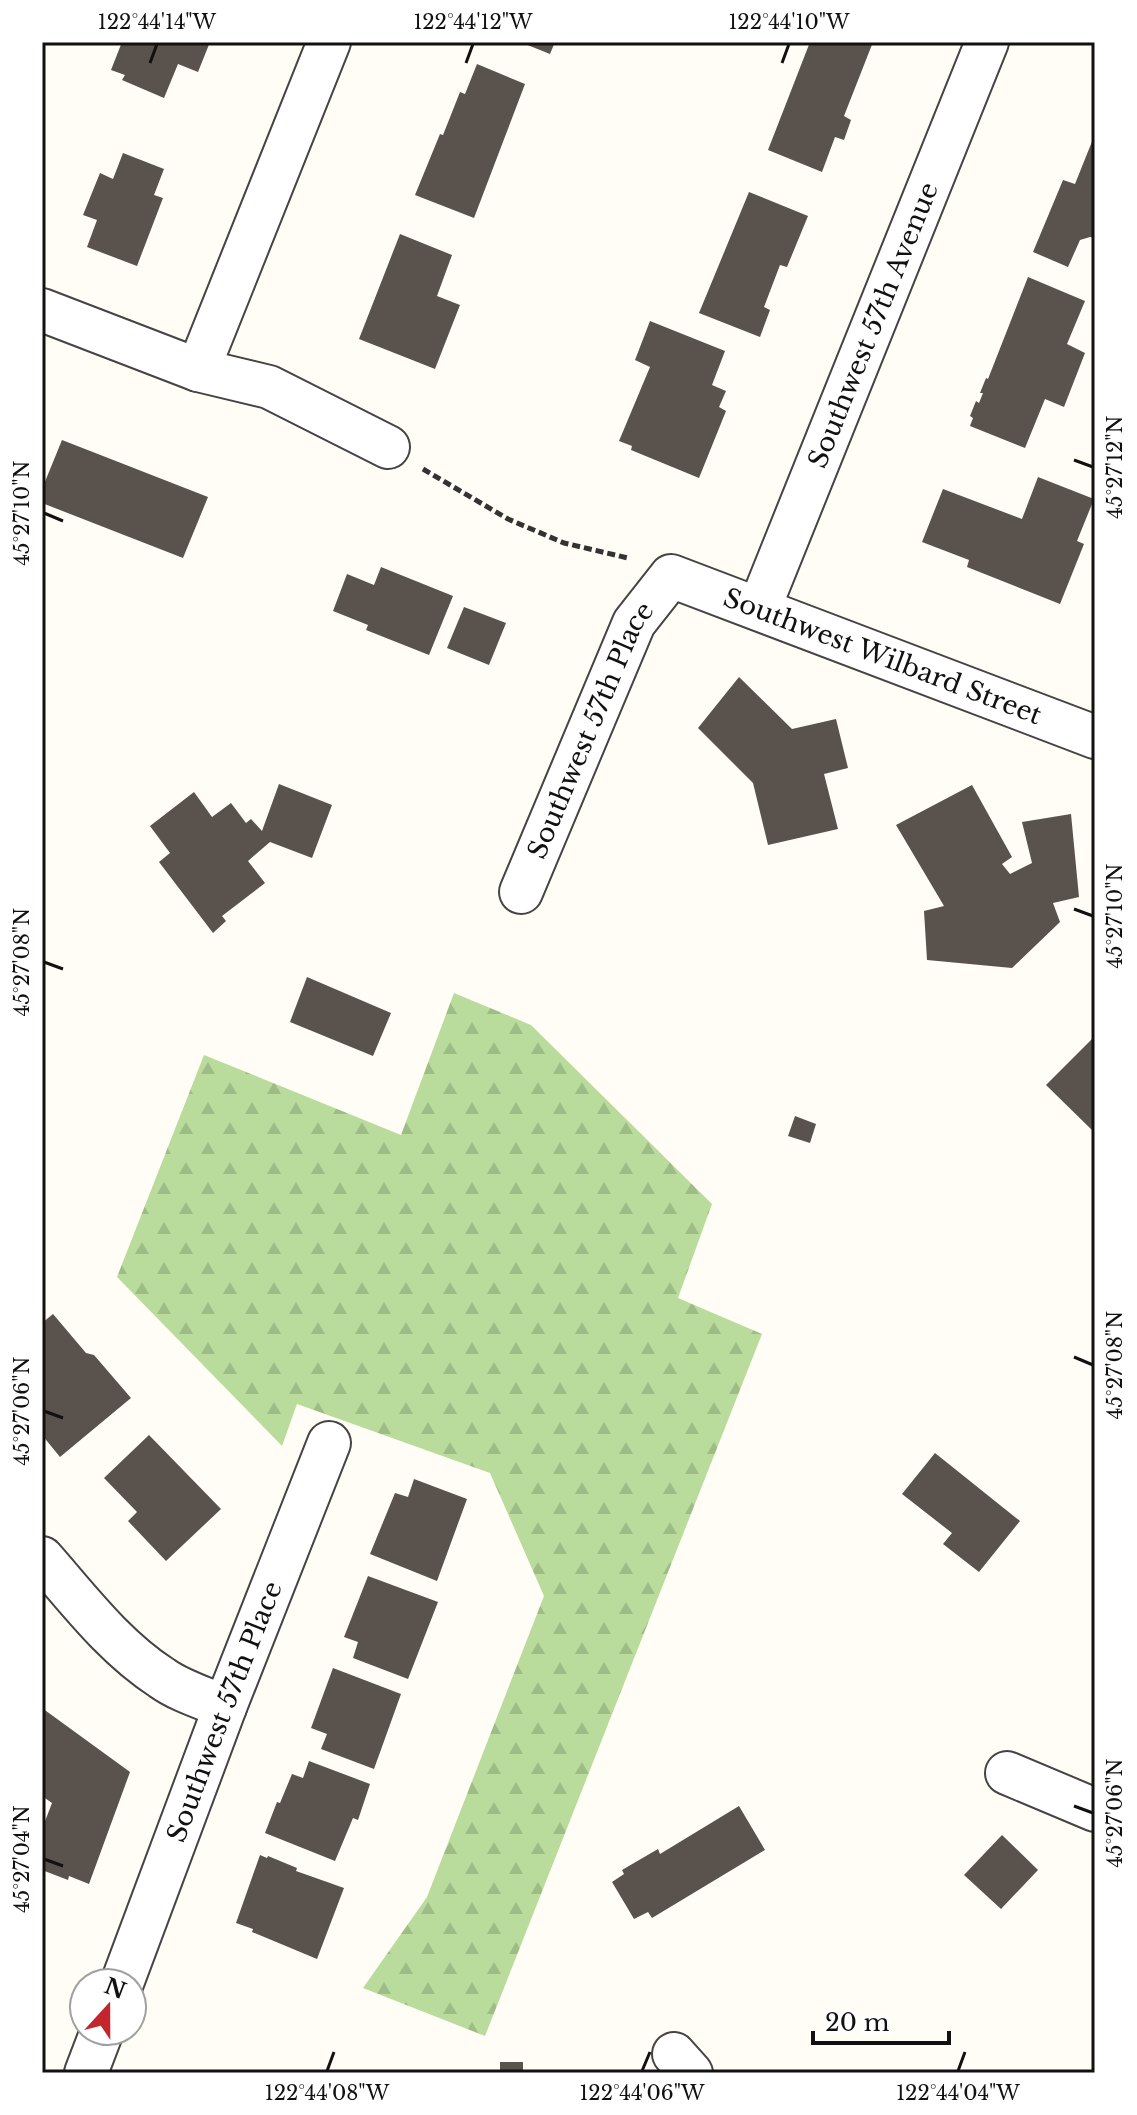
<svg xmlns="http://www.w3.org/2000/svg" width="1137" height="2115" viewBox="0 0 1137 2115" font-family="'Libre Baskerville',serif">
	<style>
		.forest { fill: url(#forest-firs) }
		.building { fill: #5a524d }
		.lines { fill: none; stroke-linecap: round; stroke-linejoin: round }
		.street-casing { stroke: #444; stroke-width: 46 }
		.path { stroke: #333; stroke-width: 5; stroke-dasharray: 8 4; stroke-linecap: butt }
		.street { stroke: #fff; stroke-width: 42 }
		.ticks { fill: none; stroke: #111; stroke-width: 3 }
		.labels { text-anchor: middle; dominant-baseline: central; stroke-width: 8; stroke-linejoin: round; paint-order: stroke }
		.street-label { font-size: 26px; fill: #111; stroke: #fff }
		.neatline { fill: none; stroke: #111; stroke-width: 3 }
		.ticks-label { font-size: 20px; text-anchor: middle; fill: #111 }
	</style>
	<defs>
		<pattern id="forest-firs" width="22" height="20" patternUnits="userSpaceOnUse" patternTransform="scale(2)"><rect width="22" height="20" fill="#b9dc9c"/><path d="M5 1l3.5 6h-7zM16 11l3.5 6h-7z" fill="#9ebc85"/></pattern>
	</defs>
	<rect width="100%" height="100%" fill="#fffdf5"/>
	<path class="forest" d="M 454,993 L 531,1025 L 712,1204 L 678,1298 L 762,1334 L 485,2036 L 363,1988 L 427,1897 L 544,1596 L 490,1473 L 297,1404 L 282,1446 L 117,1277 L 204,1055 L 401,1135 Z"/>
	<g class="building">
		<path d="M 122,42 L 210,42 L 198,72 L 178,64 L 164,98 L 122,80 L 125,75 L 111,70 Z"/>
		<path d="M 520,42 L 555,42 L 550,54 Z"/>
		<path d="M 810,42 L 873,42 L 844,116 L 851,120 L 844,140 L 835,137 L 822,172 L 768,150 Z"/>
		<path d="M 477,64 L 525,84 L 474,218 L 415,195 L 440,134 L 443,135 L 460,92 L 465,94 Z"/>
		<path d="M 1095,134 L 1095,238 L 1090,237 L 1080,240 L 1068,267 L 1033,252 L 1063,180 L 1075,184 Z"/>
		<path d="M 123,153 L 164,169 L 154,195 L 163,198 L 137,266 L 87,247 L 97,220 L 83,215 L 100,173 L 113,179 Z"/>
		<path d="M 749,192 L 808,216 L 787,267 L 780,265 L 764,307 L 770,310 L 760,337 L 699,313 Z"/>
		<path d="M 400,234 L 452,255 L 437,296 L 460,305 L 435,369 L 359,339 Z"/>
		<path d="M 1028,277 L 1085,301 L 1067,344 L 1085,353 L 1064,407 L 1045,399 L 1025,448 L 970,426 L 973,418 L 970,416 L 976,401 L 979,403 L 983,393 L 980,393 L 986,378 L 988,379 Z"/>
		<path d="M 650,321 L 725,351 L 712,385 L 726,391 L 719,407 L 726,411 L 699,478 L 631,450 L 632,446 L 619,441 L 650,367 L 635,360 Z"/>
		<path d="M 62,440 L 208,497 L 183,558 L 42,503 L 42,489 Z"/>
		<path d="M 1038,477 L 1094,499 L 1077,541 L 1084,544 L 1060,604 L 967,567 L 969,560 L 922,542 L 943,489 L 1022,519 Z"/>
		<path d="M 381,567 L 453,596 L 429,655 L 366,630 L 368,625 L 333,611 L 347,574 L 374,585 Z"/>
		<path d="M 464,607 L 506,623 L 489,665 L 447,648 Z"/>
		<path d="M 739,677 L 792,729 L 836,719 L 848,768 L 824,774 L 838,829 L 768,845 L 753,783 L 698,728 Z"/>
		<path d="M 279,784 L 332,805 L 312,858 L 270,842 L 248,861 L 265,883 L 222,916 L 226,921 L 213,933 L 159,862 L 170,853 L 150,826 L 194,792 L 212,817 L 231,803 L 246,823 L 251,819 L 262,831 Z"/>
		<path d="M 972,785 L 1012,857 L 1002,864 L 1010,874 L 1032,863 L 1022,822 L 1071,814 L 1079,897 L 1053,903 L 1060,922 L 1012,968 L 927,960 L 924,911 L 944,906 L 896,825 Z"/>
		<path d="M 307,977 L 391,1013 L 373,1056 L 290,1022 Z"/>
		<path d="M 1095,1036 L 1095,1133 L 1046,1085 Z"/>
		<path d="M 795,1116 L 816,1124 L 810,1143 L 788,1136 Z"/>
		<path d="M 53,1314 L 86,1353 L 94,1355 L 131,1398 L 60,1457 L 42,1435 L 42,1323 Z"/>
		<path d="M 149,1435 L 221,1509 L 166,1561 L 128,1521 L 137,1512 L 104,1478 Z"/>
		<path d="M 935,1453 L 1020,1521 L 979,1572 L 943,1544 L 952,1533 L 902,1494 Z"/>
		<path d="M 414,1479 L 467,1499 L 437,1581 L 370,1554 L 395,1493 L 408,1497 Z"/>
		<path d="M 368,1576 L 438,1602 L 408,1679 L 353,1658 L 358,1642 L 344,1637 Z"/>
		<path d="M 333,1668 L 401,1694 L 374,1769 L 321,1749 L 327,1734 L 311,1728 Z"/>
		<path d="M 42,1708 L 130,1772 L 89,1884 L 69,1876 L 68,1880 L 42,1870 L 42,1829 L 52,1803 L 42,1796 Z"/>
		<path d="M 309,1761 L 370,1784 L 358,1820 L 353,1818 L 335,1861 L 265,1833 L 277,1802 L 280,1803 L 292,1774 L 303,1778 Z"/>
		<path d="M 739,1806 L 765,1850 L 652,1918 L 648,1912 L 634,1919 L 612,1882 L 624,1874 L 622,1870 L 658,1849 L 660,1854 Z"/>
		<path d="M 1002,1835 L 1038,1870 L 1001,1909 L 964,1875 Z"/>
		<path d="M 260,1855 L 267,1858 L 268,1856 L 297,1868 L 296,1871 L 344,1888 L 317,1959 L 252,1932 L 253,1929 L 236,1923 Z"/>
		<rect x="500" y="2062" width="23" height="11"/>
	</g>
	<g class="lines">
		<g class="street-casing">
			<g id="street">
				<path d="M 42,310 L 198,370 L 269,387 L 388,447"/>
				<path d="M 198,370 L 329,42"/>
				<path id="s1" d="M 759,609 L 987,42"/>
				<path id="s2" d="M 521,892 L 634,623 L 671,576 L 1095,737"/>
				<path d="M 42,1558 C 79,1600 114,1647 162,1678 C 180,1691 204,1698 225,1707"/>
				<path d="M 1007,1773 L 1095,1810"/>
				<path id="s3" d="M 122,1983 L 225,1707 L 329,1443"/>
				<path d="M 674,2054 L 691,2073"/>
				<path d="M 86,2073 L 102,2031"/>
			</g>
		</g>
		<path class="path" d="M 423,469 L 508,519 L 564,543 L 628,558"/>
		<use href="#street" class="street"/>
	</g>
	<path class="ticks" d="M 150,63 L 157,44M 466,63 L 473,44M 782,63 L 789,44M 1074,460 L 1093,467M 44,513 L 63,521M 1074,909 L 1093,916M 44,962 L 63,969M 1074,1357 L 1093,1365M 44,1411 L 63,1418M 1074,1806 L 1093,1813M 44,1859 L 63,1866M 327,2071 L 334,2052M 642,2071 L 650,2052M 958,2071 L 965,2052"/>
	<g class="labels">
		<g class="street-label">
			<text stroke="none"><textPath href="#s1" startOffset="306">Southwest 57th Avenue</textPath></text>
			<text stroke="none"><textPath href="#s2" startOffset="578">Southwest Wilbard Street</textPath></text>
			<text stroke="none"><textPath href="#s2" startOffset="176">Southwest 57th Place</textPath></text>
			<text stroke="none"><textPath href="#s3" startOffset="290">Southwest 57th Place</textPath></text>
		</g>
	</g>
	<rect width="1137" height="2115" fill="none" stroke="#ffffff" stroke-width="88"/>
	<g transform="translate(108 2007) rotate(21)"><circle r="38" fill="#ffffff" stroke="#a0a0a0" stroke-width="2"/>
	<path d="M0-6L14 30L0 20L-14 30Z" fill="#c4262e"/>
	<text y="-12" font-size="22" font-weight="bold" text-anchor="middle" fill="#111111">N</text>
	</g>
	<path d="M813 2031v12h136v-12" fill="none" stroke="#111111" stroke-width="4"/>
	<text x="825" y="2031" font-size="24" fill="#111111" stroke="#ffffff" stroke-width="6" paint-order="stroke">20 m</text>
	<rect x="44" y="44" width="1049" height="2027" class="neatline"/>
	<g class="ticks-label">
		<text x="157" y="29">122°44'14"W</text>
		<text x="473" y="29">122°44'12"W</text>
		<text x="789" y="29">122°44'10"W</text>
		<text transform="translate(1115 467) rotate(-90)" y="7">45°27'12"N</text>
		<text transform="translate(22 513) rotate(-90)" y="7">45°27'10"N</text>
		<text transform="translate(1115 916) rotate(-90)" y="7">45°27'10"N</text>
		<text transform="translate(22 962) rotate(-90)" y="7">45°27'08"N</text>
		<text transform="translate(1115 1365) rotate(-90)" y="7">45°27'08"N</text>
		<text transform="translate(22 1411) rotate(-90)" y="7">45°27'06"N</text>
		<text transform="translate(1115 1813) rotate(-90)" y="7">45°27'06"N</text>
		<text transform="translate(22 1859) rotate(-90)" y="7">45°27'04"N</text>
		<text x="327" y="2100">122°44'08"W</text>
		<text x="642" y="2100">122°44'06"W</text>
		<text x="958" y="2100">122°44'04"W</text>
	</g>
</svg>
